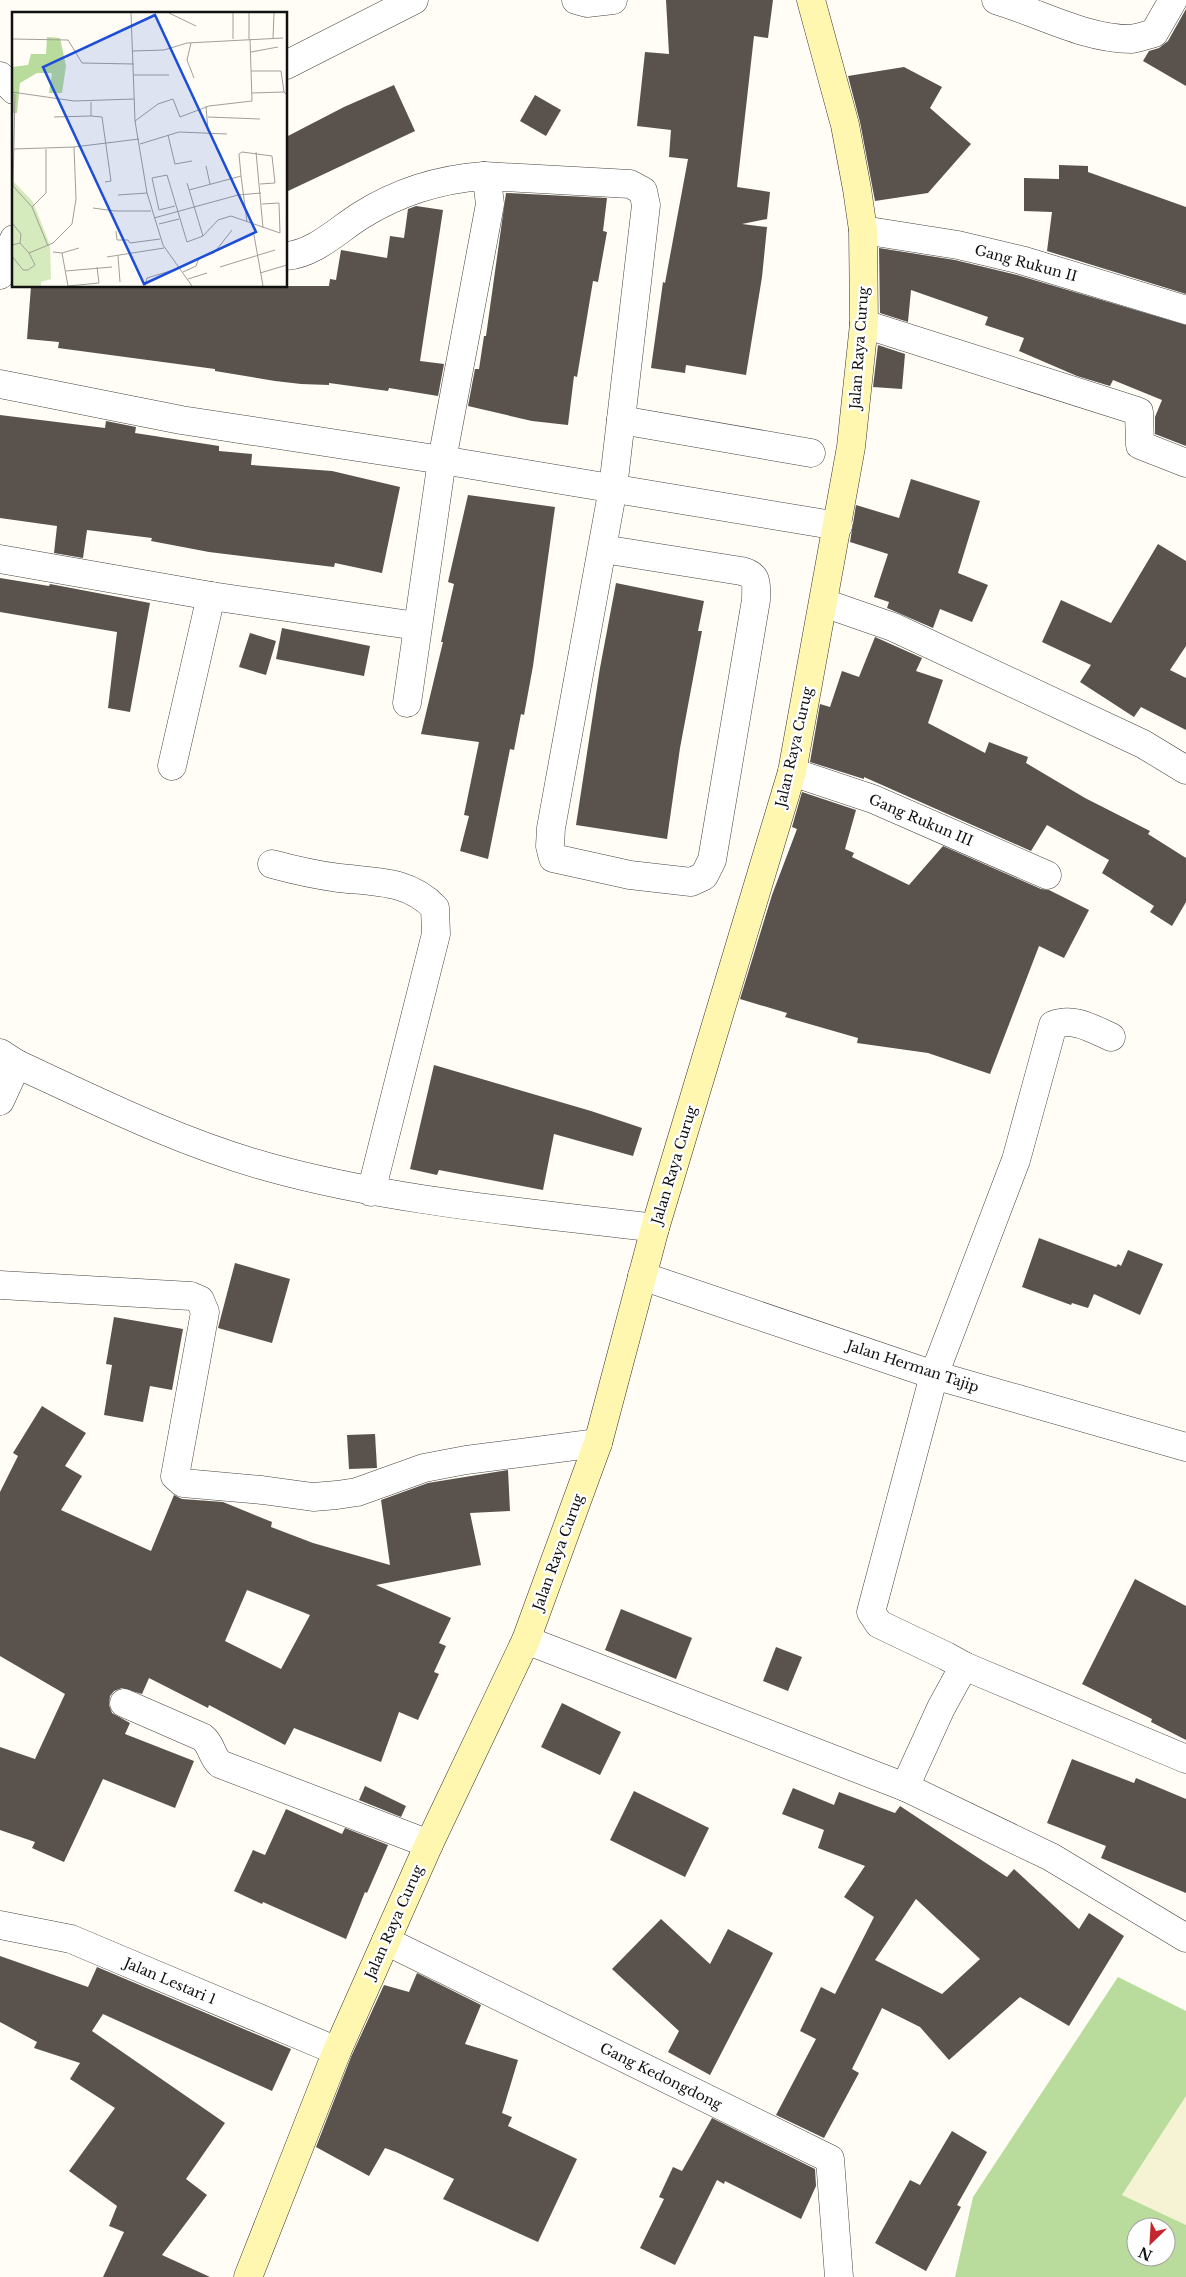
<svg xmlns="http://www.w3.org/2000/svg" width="1186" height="2277" viewBox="0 0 1186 2277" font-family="'Libre Baskerville',serif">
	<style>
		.farmland { fill: #f6f3d4 }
		.forest { fill: #b9dc9c; fill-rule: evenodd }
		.building { fill: #5a524d; fill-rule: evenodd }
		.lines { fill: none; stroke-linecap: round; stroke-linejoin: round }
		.minor-casing { stroke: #444; stroke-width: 29 }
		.secondary-casing { stroke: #333; stroke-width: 29 }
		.minor { stroke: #fff; stroke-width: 28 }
		.secondary { stroke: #fff6b0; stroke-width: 28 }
		.labels { text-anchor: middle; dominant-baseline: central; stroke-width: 5; stroke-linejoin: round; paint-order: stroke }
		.street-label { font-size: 14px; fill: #111; stroke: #fff }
		.inset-road { fill: none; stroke: #a09f9a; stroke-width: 1 }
		.view { fill: #1d4ed8; fill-opacity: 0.15; stroke: #1d4ed8; stroke-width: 2.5 }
		.inset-edge { fill: none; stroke: #111; stroke-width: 2.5 }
	</style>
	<rect width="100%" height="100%" fill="#fffdf5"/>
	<path class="farmland" d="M 1186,2096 L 1186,2225 L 1122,2195 Z"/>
	<path class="forest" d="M 1118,1977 L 1186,2011 L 1186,2096 L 1122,2195 L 1186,2225 L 1186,2277 L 955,2277 L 973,2197 ZM 1136,2227 L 1166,2227 L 1166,2257 L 1136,2257 Z"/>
	<g class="building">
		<path d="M 666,0 L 773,0 L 768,38 L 754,36 L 737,187 L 770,192 L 767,219 L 742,224 L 767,227 L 762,277 L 746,375 L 686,365 L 685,373 L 651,368 L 663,282 L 665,283 L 688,159 L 669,157 L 671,130 L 637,126 L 645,52 L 669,54 Z"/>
		<path d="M 1186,9 L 1186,86 L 1143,61 L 1149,51 L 1159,48 L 1168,41 Z"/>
		<path d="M 904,67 L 942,87 L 930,108 L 971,144 L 928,193 L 875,201 L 860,122 L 848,76 Z"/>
		<path d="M 394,85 L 415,131 L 286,192 L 286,137 L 344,107 Z"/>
		<path d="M 535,95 L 561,110 L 546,136 L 520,121 Z"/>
		<path d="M 1059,165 L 1088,166 L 1088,172 L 1186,207 L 1186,294 L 1047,251 L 1052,212 L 1024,211 L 1024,178 L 1059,179 Z"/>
		<path d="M 506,193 L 607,198 L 603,231 L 607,232 L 598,282 L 593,281 L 577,377 L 574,376 L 568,425 L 532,421 L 468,406 L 475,369 L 479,369 L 484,336 L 486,336 Z"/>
		<path d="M 416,206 L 443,210 L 420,361 L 444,364 L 438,396 L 389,388 L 388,391 L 329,383 L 329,385 L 301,384 L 275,381 L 215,371 L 215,369 L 58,348 L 59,342 L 27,339 L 31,286 L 329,286 L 330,279 L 336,280 L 341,250 L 387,258 L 390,236 L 404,238 L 408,209 Z"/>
		<path d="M 879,248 L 955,260 L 1017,275 L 1186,325 L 1186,446 L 1155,434 L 1155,417 L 1162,400 L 1113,380 L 1110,386 L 1077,376 L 1019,351 L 1024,338 L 985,325 L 988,317 L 911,290 L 908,322 L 880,313 Z"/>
		<path d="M 878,345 L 905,354 L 902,389 L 873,387 Z"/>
		<path d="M 0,415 L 105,428 L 106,421 L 136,427 L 135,433 L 219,446 L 219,451 L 252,454 L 251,465 L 332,471 L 400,487 L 382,573 L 335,563 L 334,567 L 209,552 L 151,541 L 152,538 L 87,530 L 83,558 L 54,553 L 57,526 L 0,518 Z"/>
		<path d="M 911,479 L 980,501 L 958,573 L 988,585 L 972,622 L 940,609 L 933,628 L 887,608 L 889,602 L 874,597 L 888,554 L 850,542 L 856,505 L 899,518 Z"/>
		<path d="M 468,495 L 555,507 L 533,666 L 524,715 L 521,714 L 514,750 L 510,749 L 488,859 L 460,851 L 469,816 L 464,815 L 479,742 L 421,734 L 443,642 L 441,642 L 454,584 L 448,582 Z"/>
		<path d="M 1158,544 L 1186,561 L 1186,646 L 1170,670 L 1186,678 L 1186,730 L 1141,707 L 1134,717 L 1080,682 L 1091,665 L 1042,642 L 1061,600 L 1111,623 Z"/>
		<path d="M 0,578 L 49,586 L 50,584 L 150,603 L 130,712 L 108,708 L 117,632 L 0,612 Z"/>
		<path d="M 616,583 L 704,601 L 698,631 L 702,631 L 680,748 L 667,839 L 576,825 L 600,668 Z"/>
		<path d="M 282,628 L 370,646 L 364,676 L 276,659 Z"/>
		<path d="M 250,633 L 276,641 L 266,675 L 239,667 Z"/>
		<path d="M 875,637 L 922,658 L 916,671 L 943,680 L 928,723 L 985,753 L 989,742 L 1028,757 L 1026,763 L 1085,798 L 1150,831 L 1148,834 L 1186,858 L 1186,902 L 1172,926 L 1150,912 L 1154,906 L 1102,873 L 1109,860 L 1047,825 L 1031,851 L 864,777 L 864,779 L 810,762 L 820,704 L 830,707 L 842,671 L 859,677 Z"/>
		<path d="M 802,792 L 856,810 L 845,849 L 854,853 L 852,857 L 909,885 L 943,846 L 1041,889 L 1049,890 L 1089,910 L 1064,958 L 1039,946 L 990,1074 L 928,1053 L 857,1043 L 858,1038 L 785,1017 L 787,1013 L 740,999 L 772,895 L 797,829 L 792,827 Z"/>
		<path d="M 434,1065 L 591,1111 L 642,1128 L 633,1156 L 554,1134 L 543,1190 L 439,1170 L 437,1175 L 410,1169 Z"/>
		<path d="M 1039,1238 L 1116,1267 L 1118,1264 L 1121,1266 L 1128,1250 L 1163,1264 L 1140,1315 L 1094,1294 L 1088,1308 L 1072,1303 L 1071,1305 L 1022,1287 Z"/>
		<path d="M 235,1263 L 290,1279 L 272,1343 L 218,1328 Z"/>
		<path d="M 114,1317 L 183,1329 L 172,1390 L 150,1386 L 143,1422 L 104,1415 L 112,1365 L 106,1364 Z"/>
		<path d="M 42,1406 L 86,1433 L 65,1466 L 82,1476 L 61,1510 L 151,1551 L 174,1495 L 182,1499 L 223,1502 L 272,1522 L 271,1527 L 313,1543 L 390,1565 L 381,1500 L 428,1483 L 508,1470 L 510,1511 L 470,1513 L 481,1565 L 376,1585 L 451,1618 L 439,1643 L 446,1646 L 434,1672 L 439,1674 L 418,1720 L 399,1712 L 381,1762 L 294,1728 L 285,1745 L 209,1705 L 208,1708 L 149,1678 L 142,1694 L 122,1688 L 114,1691 L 110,1696 L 109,1705 L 112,1713 L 130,1723 L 125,1734 L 194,1761 L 175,1808 L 103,1779 L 64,1862 L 32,1848 L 35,1842 L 0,1830 L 0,1747 L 35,1759 L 65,1694 L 0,1656 L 0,1492 L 18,1456 L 13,1453 ZM 247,1590 L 310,1615 L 281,1669 L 225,1641 Z"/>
		<path d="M 375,1434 L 377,1468 L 349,1469 L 347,1435 Z"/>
		<path d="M 1135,1579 L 1186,1606 L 1186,1740 L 1151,1722 L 1152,1719 L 1082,1684 Z"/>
		<path d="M 621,1609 L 692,1638 L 676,1679 L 605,1650 Z"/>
		<path d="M 776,1647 L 802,1657 L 788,1691 L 763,1681 Z"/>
		<path d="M 562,1703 L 621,1732 L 600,1775 L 541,1747 Z"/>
		<path d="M 1072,1759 L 1134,1783 L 1136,1778 L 1186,1799 L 1186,1893 L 1101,1858 L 1106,1846 L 1047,1823 Z"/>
		<path d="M 365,1786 L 406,1806 L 401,1817 L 359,1800 Z"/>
		<path d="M 793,1788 L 834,1805 L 839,1792 L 895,1813 L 900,1806 L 1007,1877 L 1014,1869 L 1079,1929 L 1089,1913 L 1124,1936 L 1069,2026 L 1020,1997 L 949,2060 L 920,2027 L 882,2008 L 852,2069 L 859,2073 L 824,2138 L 776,2115 L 816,2039 L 800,2031 L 821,1987 L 835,1994 L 874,1917 L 844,1897 L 865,1866 L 818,1848 L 824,1830 L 782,1814 ZM 916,1899 L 980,1959 L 942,1994 L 875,1960 Z"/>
		<path d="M 634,1791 L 709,1828 L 685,1877 L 610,1840 Z"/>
		<path d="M 286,1809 L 342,1834 L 345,1828 L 388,1845 L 367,1893 L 365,1892 L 346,1939 L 263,1902 L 262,1904 L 234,1891 L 253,1850 L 265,1855 Z"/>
		<path d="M 661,1919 L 710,1964 L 728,1929 L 773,1953 L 710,2075 L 668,2052 L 679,2031 L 612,1969 Z"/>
		<path d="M 0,1956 L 88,1987 L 97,1967 L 291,2049 L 272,2091 L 103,2014 L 92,2031 L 225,2123 L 186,2179 L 207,2195 L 162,2255 L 210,2277 L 103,2277 L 124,2232 L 109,2226 L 117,2206 L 69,2171 L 115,2108 L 70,2079 L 80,2063 L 34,2048 L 37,2042 L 0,2022 Z"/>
		<path d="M 417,1973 L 481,2005 L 465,2044 L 518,2060 L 502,2113 L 512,2117 L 508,2126 L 577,2159 L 538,2242 L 443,2199 L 454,2179 L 396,2152 L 385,2148 L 369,2176 L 316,2147 L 351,2057 L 384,1985 L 409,1992 Z"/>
		<path d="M 712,2118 L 815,2169 L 816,2186 L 801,2219 L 725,2181 L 724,2184 L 717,2180 L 675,2265 L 640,2248 L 664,2199 L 659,2197 L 673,2167 L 682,2171 Z"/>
		<path d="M 952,2131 L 987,2152 L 957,2205 L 961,2207 L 926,2271 L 875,2243 L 910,2180 L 920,2185 Z"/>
	</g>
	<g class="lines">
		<g class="minor-casing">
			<g id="minor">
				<path d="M 576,0 L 587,3 L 613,0"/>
				<path d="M 996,0 C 1039,13 1085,39 1131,39 C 1139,38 1147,35 1154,33 L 1173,0"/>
				<path d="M 286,65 L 414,0"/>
				<path d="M 0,76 L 14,90"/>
				<path d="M 484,176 L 630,184 L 643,191 L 646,205 L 613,488 L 551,828 L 550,846 L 553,858 L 630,875 L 691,882 L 704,876 L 712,860 L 756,600 C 756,584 759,575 741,571 L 603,549"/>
				<path d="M 863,230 L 958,245 L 1021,260 L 1186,310"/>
				<path d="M 286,256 C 314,254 338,230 360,216 C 398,192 440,179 484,176 L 488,188 L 490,204 L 442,460 L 407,703"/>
				<path d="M 0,275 L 14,239"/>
				<path d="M 864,324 L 1134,410 L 1139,412 L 1140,445 L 1186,463"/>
				<path d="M 0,384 L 181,420 L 442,460 L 838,526"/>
				<path d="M 621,420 L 811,453"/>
				<path d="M 0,559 L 211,596 L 417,626"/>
				<path d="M 824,603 L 893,627 L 1143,744 L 1186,770"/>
				<path d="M 172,766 L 211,596"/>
				<path d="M 792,772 L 873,799 L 1047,875"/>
				<path d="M 272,864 C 294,870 316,875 339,878 C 375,882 409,880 435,908 L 436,934 L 371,1192"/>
				<path d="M 0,1053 L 17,1064 C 99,1102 181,1143 268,1167 C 394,1202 526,1212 655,1228"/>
				<path d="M 0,1101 L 17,1064"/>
				<path d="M 642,1276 L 934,1375 L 1186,1447"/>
				<path d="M 0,1285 L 191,1296 L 200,1300 L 205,1312 L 175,1476 L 183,1483 L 262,1490 L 313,1497 L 337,1495 L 357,1492 L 424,1468 L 466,1460 L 598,1443"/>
				<path d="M 526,1640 L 905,1787 L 1051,1857 L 1186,1938"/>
				<path d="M 964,1666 L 946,1656 L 879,1624 L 871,1612 L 934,1375 L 1016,1160 L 1053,1025 C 1074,1017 1091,1028 1111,1037"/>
				<path d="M 124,1703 L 202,1737 C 212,1744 211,1756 220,1764 L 429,1844"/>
				<path d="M 905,1787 L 941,1708 L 964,1666 L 1186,1759"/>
				<path d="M 0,1925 L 71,1939 L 337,2051"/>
				<path d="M 386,1941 L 830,2159 L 839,2277"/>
			</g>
		</g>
		<g class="secondary-casing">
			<path id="secondary" d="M 248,2277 L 337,2051 L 429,1844 L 526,1640 L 598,1443 L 655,1228 L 792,772 L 851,447 L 864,324 L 863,230 L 857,189 L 845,125 L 811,0"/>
		</g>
		<use href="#minor" class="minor"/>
		<use href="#secondary" class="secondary"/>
	</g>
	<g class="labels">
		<g class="street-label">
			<text transform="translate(1026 263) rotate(15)">Gang Rukun II</text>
			<text transform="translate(859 348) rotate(-86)">Jalan Raya Curug</text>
			<text transform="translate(794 747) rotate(-77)">Jalan Raya Curug</text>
			<text transform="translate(921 820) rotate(23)">Gang Rukun III</text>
			<text transform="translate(674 1165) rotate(-73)">Jalan Raya Curug</text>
			<text transform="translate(913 1366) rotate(18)">Jalan Herman Tajip</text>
			<text transform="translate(558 1552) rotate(-70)">Jalan Raya Curug</text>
			<text transform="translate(394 1922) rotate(-66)">Jalan Raya Curug</text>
			<text transform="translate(170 1981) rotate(23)">Jalan Lestari 1</text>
			<text transform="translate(661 2076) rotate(26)">Gang Kedongdong</text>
		</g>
	</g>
	<g transform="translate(12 12)">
		<rect width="275" height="275" fill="#fffdf5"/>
		<path d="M 0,168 L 21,190 L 38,233 L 39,267 L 29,270 L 29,274 L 0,274 Z" fill="#d5ebbd"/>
		<path d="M 35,25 L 48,26 L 54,54 L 50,81 L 37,81 L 40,61 L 25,61 L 8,71 L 5,101 L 0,101 L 0,55 L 16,53 L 19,42 L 34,42 Z" fill="#b9dc9c"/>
		<path class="inset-road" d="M 119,1 L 123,109 L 135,181 L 151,233 L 180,274M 157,1 L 184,14M 261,26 L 262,1M 0,27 L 56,28 L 70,51 L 122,52M 221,27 L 221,1M 237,27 L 237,1M 179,31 L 175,48 L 182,66M 121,39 L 152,38 L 175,31 L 271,26M 239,40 L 266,35M 239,59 L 269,59 L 272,80M 122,63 L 157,63M 0,80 L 62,89 L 122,87M 240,81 L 272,80 L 275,83M 3,82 L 1,174 L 20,195 L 36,234M 194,94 L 196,119M 79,104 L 90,105 L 99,169 L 93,170M 42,105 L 79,104 L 79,90M 196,105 L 248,107M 123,109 L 146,92 L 161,87 L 168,105 L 197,94 L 240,89 L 238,27M 156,123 L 163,152 L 180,149M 128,132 L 167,120 L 215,122M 2,137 L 62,135 L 127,127M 244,140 L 251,216M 194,154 L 198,172M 229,164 L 235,210M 175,171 L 191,224 L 206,208 L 219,204 L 268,221 L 267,191 L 250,192M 177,178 L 229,164 L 227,142 L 230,140 L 260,144 L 263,171 L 248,172M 106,183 L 135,181M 163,194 L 147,198 L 140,166 L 155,163 L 175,230 L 191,224M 20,195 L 34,181 L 34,137M 81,196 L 103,199 L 139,199M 142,206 L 226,183 L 249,181M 0,211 L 9,222 L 8,231M 147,212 L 167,207M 104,219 L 105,228 L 116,228 L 118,231 L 148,227M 242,223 L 251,274M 0,233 L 8,231 L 17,241 L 41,231 L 60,212 L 64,187 L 62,135M 41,240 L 50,241 L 56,274 L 87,271 L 85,255M 50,241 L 67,236M 0,244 L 11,258 L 16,258 L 23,253 L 17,241M 106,244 L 108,270M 95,245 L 152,236M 208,255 L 263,238M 54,259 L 100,255M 171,260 L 184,254 L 187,246 L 202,241 L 220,218M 248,261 L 275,253M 176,267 L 195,261M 133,274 L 135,266 L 168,256"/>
		<path class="view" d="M 143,3 L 244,220 L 132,272 L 31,55 Z"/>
		<rect width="275" height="275" class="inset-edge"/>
	</g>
	<g transform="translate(1151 2242) rotate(205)"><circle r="24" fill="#ffffff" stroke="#a0a0a0"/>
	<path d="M0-4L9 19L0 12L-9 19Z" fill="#c4262e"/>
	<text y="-8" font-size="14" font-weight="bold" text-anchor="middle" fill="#111111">N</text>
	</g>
</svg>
